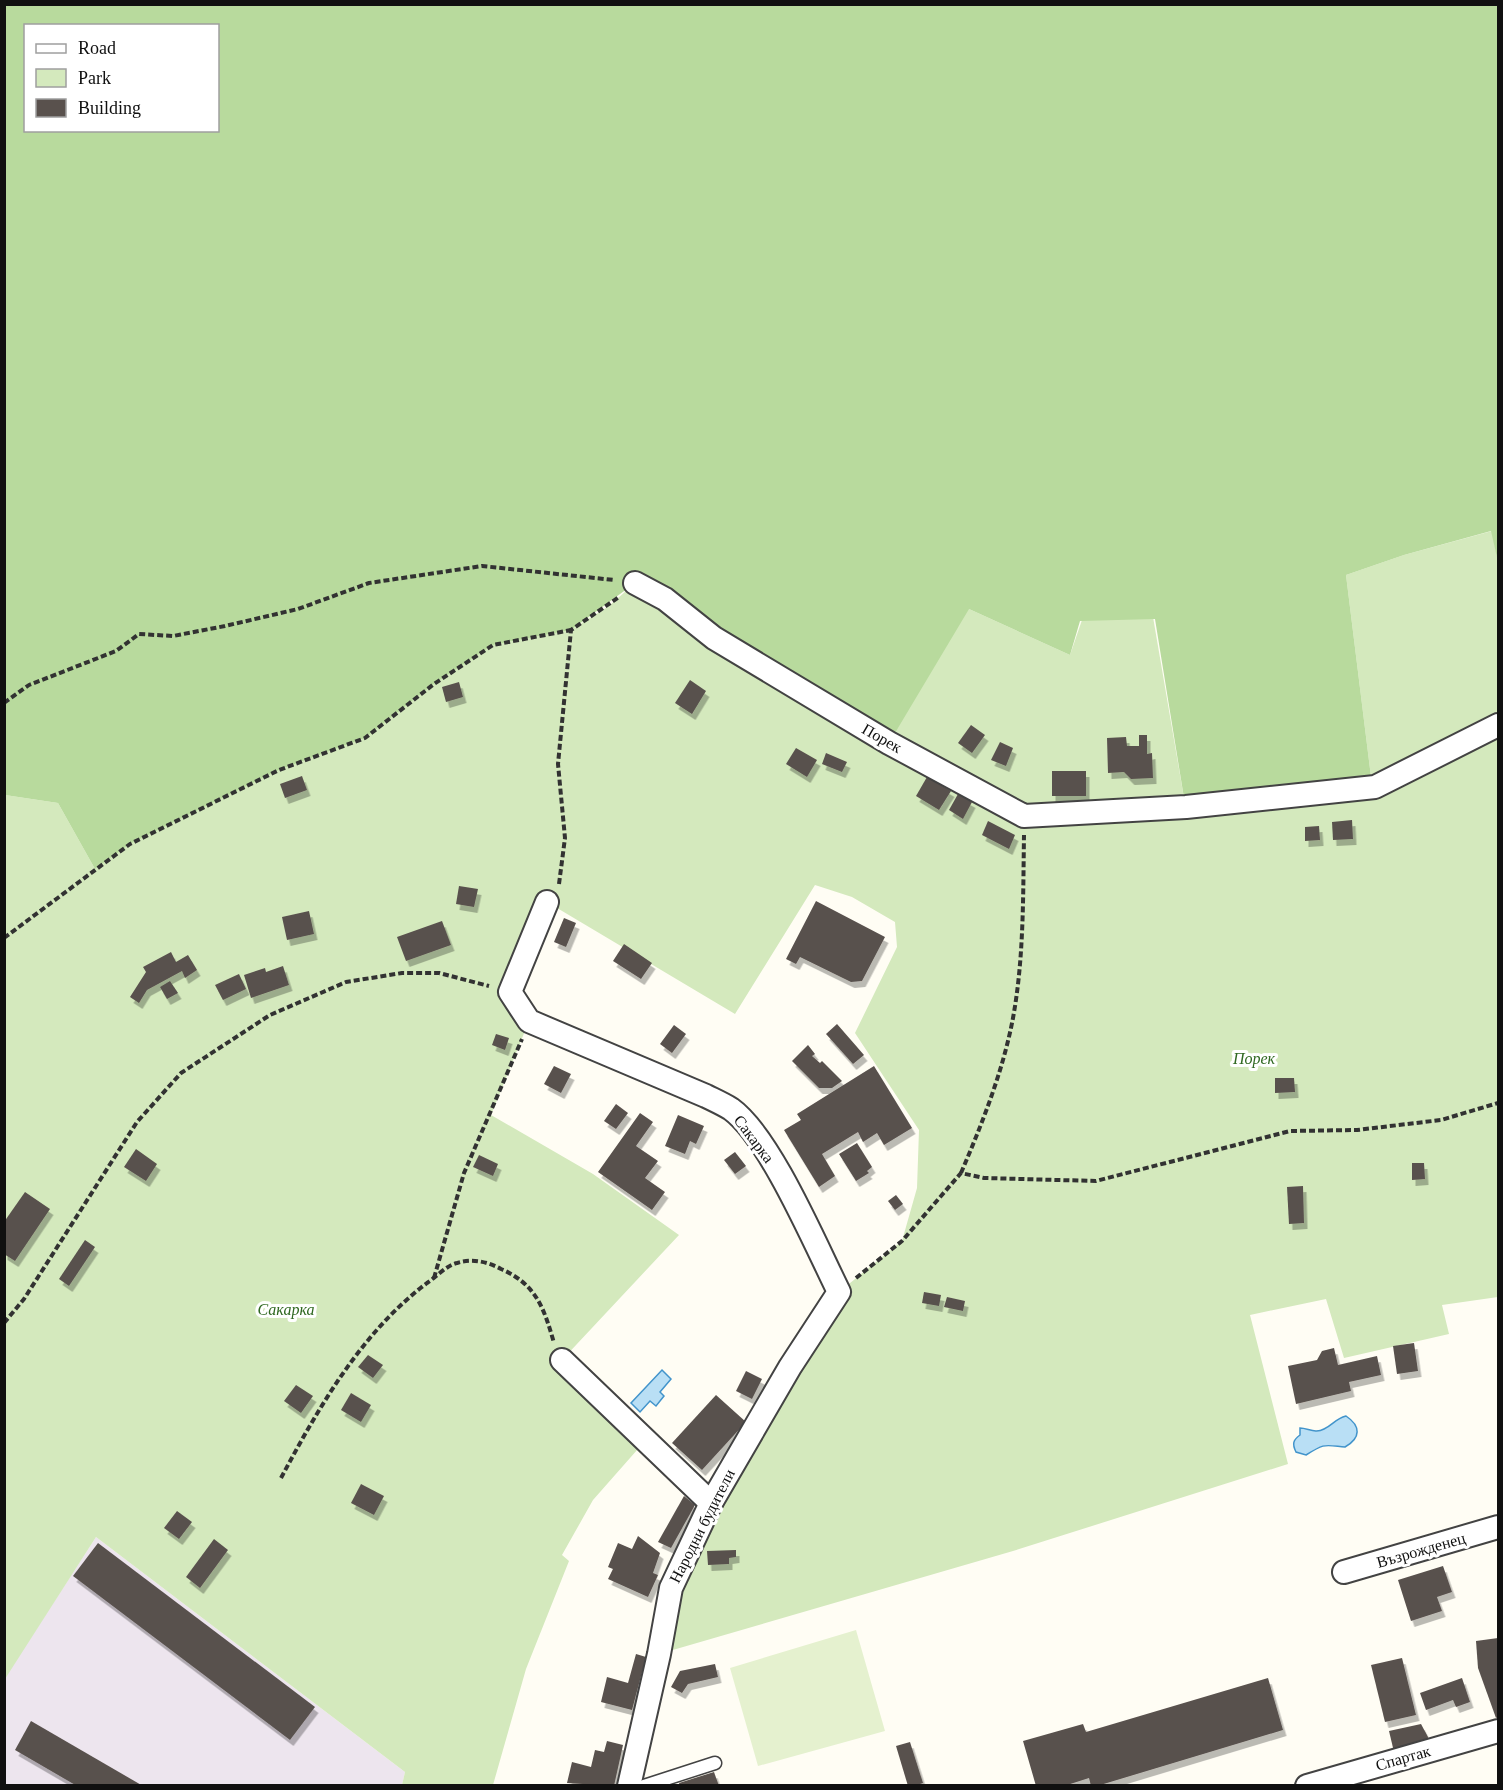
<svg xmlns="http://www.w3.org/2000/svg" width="1503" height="1790" viewBox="0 0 1503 1790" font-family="'Times New Roman',serif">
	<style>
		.industrial { fill: #ede5ee }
		.green { fill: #d4e9bd }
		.forest { fill: #b8da9d; fill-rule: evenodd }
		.pitch { fill: #e5f1cf }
		.water { fill: #b9dff5; stroke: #4294cb; stroke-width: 1.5 }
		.building { fill: #59514d; filter: url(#shadow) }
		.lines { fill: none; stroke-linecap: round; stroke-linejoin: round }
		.service-casing { stroke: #434343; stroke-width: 15 }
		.minor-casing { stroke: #434343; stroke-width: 26 }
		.path { stroke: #323232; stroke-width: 4; stroke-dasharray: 6 3; stroke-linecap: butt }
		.service { stroke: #fff; stroke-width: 12 }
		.minor { stroke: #fff; stroke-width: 22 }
		.labels { text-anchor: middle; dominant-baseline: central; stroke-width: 6; stroke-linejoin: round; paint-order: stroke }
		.street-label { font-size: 16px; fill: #101010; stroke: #fff }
		.park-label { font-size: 16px; font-style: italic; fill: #2f6821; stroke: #fff }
	</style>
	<defs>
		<filter id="shadow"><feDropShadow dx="3.5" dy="6" stdDeviation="0" flood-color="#0004"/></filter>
	</defs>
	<rect width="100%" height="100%" fill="#fffdf4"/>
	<path class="industrial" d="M 96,1537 L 405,1772 L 402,1785 L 5,1785 L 4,1679 Z"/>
	<path class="green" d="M 1492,531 L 1498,562 L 1498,1297 L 1442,1305 L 1449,1334 L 1344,1358 L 1326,1299 L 1250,1315 L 1288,1464 L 1013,1551 L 659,1654 L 671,1588 L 839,1292 L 902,1241 L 917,1188 L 919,1130 L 855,1033 L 897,947 L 895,922 L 852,897 L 815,885 L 735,1014 L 547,902 L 510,991 L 529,1021 L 491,1115 L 593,1174 L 679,1235 L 562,1360 L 645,1441 L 593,1500 L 562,1555 L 569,1561 L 526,1669 L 493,1785 L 402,1785 L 405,1772 L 96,1537 L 5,1679 L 5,795 L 58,803 L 95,869 L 130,844 L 279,770 L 365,738 L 434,684 L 493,645 L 571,630 L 609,606 L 635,583 L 969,609 L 1070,655 L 1082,620 L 1153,617 L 1184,798 L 1371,777 L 1346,575 L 1404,555 Z"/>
	<path class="forest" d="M 4,5 L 1498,5 L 1498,562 L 1491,531 L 1404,555 L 1346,575 L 1371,777 L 1184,798 L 1155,619 L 1080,621 L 1070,655 L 969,609 L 889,743 L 635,583 L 571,630 L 493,645 L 434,684 L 365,738 L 279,770 L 130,844 L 95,869 L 58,803 L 5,795 ZM 26,26 L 218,26 L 218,130 L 26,130 Z"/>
	<path class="pitch" d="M 856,1630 L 885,1731 L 758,1766 L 730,1668 Z"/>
	<g class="water">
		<path d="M 662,1370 L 671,1379 L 660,1392 L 664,1396 L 656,1406 L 650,1401 L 640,1412 L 631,1403 Z"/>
		<path d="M 1346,1416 C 1361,1426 1361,1438 1345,1447 C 1324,1445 1325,1443 1306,1455 L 1296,1452 C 1292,1444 1293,1440 1300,1435 L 1300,1428 C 1308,1428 1315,1434 1324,1429 C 1333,1425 1335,1419 1346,1416 Z"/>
	</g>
	<g class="building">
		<path d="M 690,680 L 706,691 L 692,714 L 675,703 Z"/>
		<path d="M 459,682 L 463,697 L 446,702 L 442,687 Z"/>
		<path d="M 971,725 L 985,735 L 972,753 L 958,743 Z"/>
		<path d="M 1139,735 L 1147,735 L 1147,754 L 1152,753 L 1153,778 L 1131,779 L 1124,772 L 1108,773 L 1107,738 L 1126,737 L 1127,746 L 1139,746 Z"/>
		<path d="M 1000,742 L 1013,748 L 1006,766 L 991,760 Z"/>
		<path d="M 796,748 L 817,760 L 807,777 L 786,764 Z"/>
		<path d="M 826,753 L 847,762 L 842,772 L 822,764 Z"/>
		<rect x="1052" y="771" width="34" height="25"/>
		<path d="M 302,776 L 307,790 L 285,798 L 280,784 Z"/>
		<path d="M 927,777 L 951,791 L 939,810 L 916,796 Z"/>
		<path d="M 958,794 L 972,802 L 963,819 L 949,810 Z"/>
		<path d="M 1352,820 L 1353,839 L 1333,840 L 1332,822 Z"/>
		<path d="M 988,821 L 1015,835 L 1009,849 L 982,835 Z"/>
		<path d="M 1319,826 L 1320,840 L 1305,841 L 1305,827 Z"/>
		<path d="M 459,886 L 478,889 L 474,907 L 456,904 Z"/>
		<path d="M 816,901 L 885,937 L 862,981 L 851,982 L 800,957 L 796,964 L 786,959 Z"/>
		<path d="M 309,911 L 314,934 L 287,940 L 282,917 Z"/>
		<path d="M 564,918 L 576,923 L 566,947 L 554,942 Z"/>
		<path d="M 442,921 L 451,945 L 406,961 L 397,937 Z"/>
		<path d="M 624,944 L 652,963 L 641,979 L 613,961 Z"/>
		<path d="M 171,952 L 176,962 L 188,955 L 197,970 L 185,978 L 182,971 L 147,990 L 139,1003 L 130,997 L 146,972 L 143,967 Z"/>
		<path d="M 283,966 L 289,985 L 251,998 L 244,975 L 265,968 L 266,972 Z"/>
		<path d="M 239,974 L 246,989 L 223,1000 L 215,985 Z"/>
		<path d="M 170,981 L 178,993 L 167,999 L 160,987 Z"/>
		<path d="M 837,1024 L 864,1055 L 853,1064 L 826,1034 Z"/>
		<path d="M 674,1025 L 686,1034 L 672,1053 L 660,1044 Z"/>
		<path d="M 496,1034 L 509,1038 L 505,1050 L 492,1045 Z"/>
		<path d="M 808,1045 L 815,1054 L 812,1056 L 820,1063 L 822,1061 L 842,1081 L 832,1088 L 819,1088 L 792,1061 Z"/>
		<path d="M 554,1066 L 571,1074 L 561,1093 L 544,1084 Z"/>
		<path d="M 874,1066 L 912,1128 L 884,1145 L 877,1133 L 863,1142 L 858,1132 L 822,1154 L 835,1176 L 819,1187 L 784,1130 L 801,1120 L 797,1114 Z"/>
		<path d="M 1275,1078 L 1294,1078 L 1295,1092 L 1275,1093 Z"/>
		<path d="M 616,1104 L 628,1113 L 616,1129 L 604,1121 Z"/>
		<path d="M 640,1113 L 653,1122 L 636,1146 L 658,1161 L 645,1178 L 665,1192 L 652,1210 L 598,1172 Z"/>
		<path d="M 678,1115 L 704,1126 L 696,1144 L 690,1141 L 685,1154 L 665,1146 Z"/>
		<path d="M 857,1143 L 872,1167 L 867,1171 L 869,1173 L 856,1181 L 839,1154 Z"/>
		<path d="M 136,1149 L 157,1164 L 146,1181 L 124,1167 Z"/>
		<path d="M 735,1152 L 746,1166 L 735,1174 L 724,1160 Z"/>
		<path d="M 479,1155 L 498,1164 L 493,1176 L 473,1167 Z"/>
		<path d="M 1412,1163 L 1424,1163 L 1425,1179 L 1412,1180 Z"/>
		<path d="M 1303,1186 L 1304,1223 L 1289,1224 L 1287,1187 Z"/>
		<path d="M 25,1192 L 50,1209 L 15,1261 L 4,1254 L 4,1222 Z"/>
		<path d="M 896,1195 L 903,1204 L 895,1210 L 888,1201 Z"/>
		<path d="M 85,1240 L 95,1247 L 69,1286 L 59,1279 Z"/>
		<path d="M 924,1292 L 941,1295 L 939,1306 L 922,1303 Z"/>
		<path d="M 947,1297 L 965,1301 L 963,1311 L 944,1307 Z"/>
		<path d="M 1414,1343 L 1418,1371 L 1397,1374 L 1393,1346 Z"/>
		<path d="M 1334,1348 L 1338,1365 L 1377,1356 L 1381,1375 L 1349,1382 L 1351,1391 L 1296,1404 L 1288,1366 L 1317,1360 L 1322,1351 Z"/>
		<path d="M 368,1355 L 383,1365 L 373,1378 L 358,1367 Z"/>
		<path d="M 746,1371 L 762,1379 L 752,1399 L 736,1391 Z"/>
		<path d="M 296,1385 L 313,1396 L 301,1413 L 284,1401 Z"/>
		<path d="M 351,1393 L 371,1405 L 361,1422 L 341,1410 Z"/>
		<path d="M 716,1395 L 746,1422 L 702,1470 L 672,1443 Z"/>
		<path d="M 361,1484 L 384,1496 L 374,1515 L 351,1503 Z"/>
		<path d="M 684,1496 L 695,1505 L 671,1548 L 658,1542 Z"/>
		<path d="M 177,1511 L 192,1522 L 179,1539 L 164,1528 Z"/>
		<path d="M 638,1536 L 660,1553 L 653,1573 L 658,1575 L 648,1597 L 608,1579 L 613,1569 L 608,1567 L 618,1543 L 632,1549 Z"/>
		<path d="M 214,1539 L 228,1550 L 200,1588 L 186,1577 Z"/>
		<path d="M 98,1543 L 315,1707 L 290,1740 L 73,1576 Z"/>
		<path d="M 736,1550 L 736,1557 L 729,1558 L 729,1564 L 708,1565 L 707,1551 Z"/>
		<path d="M 1443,1566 L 1452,1592 L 1437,1597 L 1442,1611 L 1411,1621 L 1398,1580 Z"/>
		<path d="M 1498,1638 L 1498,1717 L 1496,1718 L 1478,1668 L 1476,1641 Z"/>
		<path d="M 636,1654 L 646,1657 L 632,1710 L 601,1702 L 607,1677 L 628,1683 Z"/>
		<path d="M 1402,1658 L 1416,1715 L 1385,1722 L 1371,1665 Z"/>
		<path d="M 715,1664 L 718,1677 L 688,1684 L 682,1693 L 671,1687 L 680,1671 Z"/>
		<path d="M 1268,1678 L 1283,1730 L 1097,1786 L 1091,1786 L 1089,1778 L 1064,1786 L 1036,1786 L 1023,1741 L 1083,1724 L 1086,1732 Z"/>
		<path d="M 1462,1678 L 1470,1702 L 1456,1707 L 1453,1700 L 1426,1710 L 1420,1693 Z"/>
		<path d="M 31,1721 L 143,1786 L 77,1786 L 15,1750 Z"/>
		<path d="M 1421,1724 L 1428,1737 L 1427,1744 L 1394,1752 L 1389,1731 Z"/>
		<path d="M 607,1741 L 623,1745 L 614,1786 L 567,1783 L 572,1762 L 591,1767 L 595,1750 L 604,1752 Z"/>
		<path d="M 910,1742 L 923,1783 L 914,1786 L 908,1786 L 896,1746 Z"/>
		<path d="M 714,1772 L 719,1786 L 680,1786 L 679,1783 Z"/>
	</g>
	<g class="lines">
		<g class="service-casing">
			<path id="service" d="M 644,1786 L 715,1763"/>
		</g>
		<g class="minor-casing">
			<g id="minor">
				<path d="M 635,583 L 665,599 L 714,638 L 889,743 L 1024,816 L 1186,807 L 1375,787 L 1498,725"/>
				<path d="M 547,902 L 510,992 L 529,1021 L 706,1096 C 714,1100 723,1104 731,1109 C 770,1137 816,1246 839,1292 L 790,1367 L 711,1503 L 671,1588 L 659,1654 L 629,1786"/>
				<path d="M 562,1360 L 711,1503"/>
				<path d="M 1344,1572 L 1498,1527"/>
				<path d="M 1307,1786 L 1498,1731"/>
			</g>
		</g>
		<g class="path">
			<path d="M 4,703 L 29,685 L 116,651 L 139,634 L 173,636 L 225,626 L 298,609 L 369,583 L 482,566 L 614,580"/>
			<path d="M 559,884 L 565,838 L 558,764 L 571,630 L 619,597"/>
			<path d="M 4,938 L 130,844 L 279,770 L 365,738 L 434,684 L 493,645 L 571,630"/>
			<path d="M 961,1173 C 982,1124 1003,1071 1013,1018 C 1024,958 1023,896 1024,835"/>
			<path d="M 434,1278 L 464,1173 L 522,1039"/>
			<path d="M 856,1278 L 902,1241 L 961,1173 L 984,1178 L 1096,1181 L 1290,1131 L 1357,1130 L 1441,1120 L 1498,1103"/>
			<path d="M 4,1323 L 24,1299 L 137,1122 L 181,1073 L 270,1015 L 346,982 L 402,973 L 439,973 L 489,986"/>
			<path d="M 281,1478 C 319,1407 361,1333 427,1283 C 436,1277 447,1265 457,1263 C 473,1258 488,1262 501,1269 C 536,1284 544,1308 554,1343"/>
		</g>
		<use href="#service" class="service"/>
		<use href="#minor" class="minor"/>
	</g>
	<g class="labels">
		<g class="street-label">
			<text transform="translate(882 738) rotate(30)">Порек</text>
			<text transform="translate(754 1139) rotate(53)">Сакарка</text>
			<text transform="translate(702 1526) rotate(-63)">Народни будители</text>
			<text transform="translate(1421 1550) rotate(-16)">Възрожденец</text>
			<text transform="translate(1403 1758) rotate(-16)">Спартак</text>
		</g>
		<g class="park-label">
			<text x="1254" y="1058">Порек</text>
			<text x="286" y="1309">Сакарка</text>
		</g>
	</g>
	<rect width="1503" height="1790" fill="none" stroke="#101010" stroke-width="12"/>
	<rect x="24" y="24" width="195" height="108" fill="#ffffff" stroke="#9f9f9f" stroke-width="1.5"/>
	<rect x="36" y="44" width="30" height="9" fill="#ffffff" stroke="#9f9f9f" stroke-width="1.5"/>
	<text x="78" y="54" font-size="18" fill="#101010">Road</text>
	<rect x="36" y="69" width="30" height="18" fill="#d4e9bd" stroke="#9f9f9f" stroke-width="1.5"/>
	<text x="78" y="84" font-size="18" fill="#101010">Park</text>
	<rect x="36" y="99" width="30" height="18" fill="#59514d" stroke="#9f9f9f" stroke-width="1.5"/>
	<text x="78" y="114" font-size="18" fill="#101010">Building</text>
</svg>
